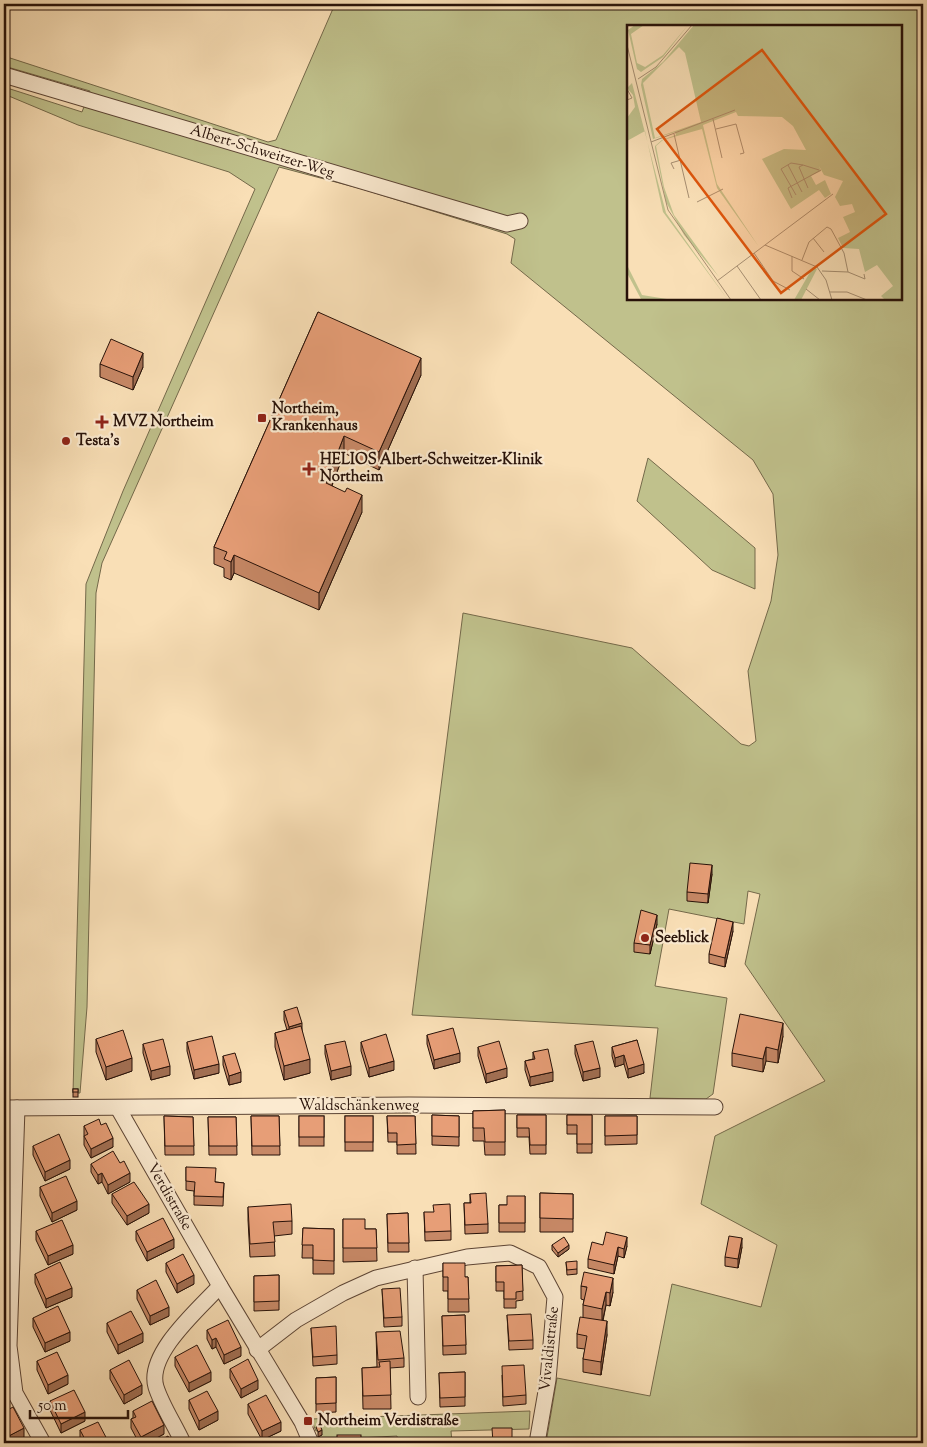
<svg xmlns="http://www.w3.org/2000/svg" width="927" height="1447" viewBox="0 0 927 1447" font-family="'Sorts Mill Goudy',serif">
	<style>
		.green { fill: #c0c18c; stroke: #74694a; fill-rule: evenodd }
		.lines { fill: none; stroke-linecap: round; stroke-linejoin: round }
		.street-casing { stroke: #5c4434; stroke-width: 17 }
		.street { stroke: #fbead0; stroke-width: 15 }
		.wall { fill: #c78866; stroke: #271108 }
		.shaded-wall { fill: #a26f53; stroke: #271108 }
		.building { fill: #e79e77; stroke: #271108 }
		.poi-dot { fill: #8f2418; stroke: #fbead0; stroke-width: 2 }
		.labels { text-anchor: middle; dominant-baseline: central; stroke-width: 4.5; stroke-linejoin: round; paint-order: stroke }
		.street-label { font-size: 15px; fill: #271108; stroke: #fbead0 }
		.poi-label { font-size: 15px; font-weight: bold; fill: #271108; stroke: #fbead0; text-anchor: start }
		.inset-road { fill: none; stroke: #a58d70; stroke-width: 1 }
		.view { fill: #de550c; fill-opacity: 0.15; stroke: #de550c; stroke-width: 2.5 }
		.inset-edge { fill: none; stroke: #271108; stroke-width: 2.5 }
	</style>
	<rect width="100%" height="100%" fill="#f9dfb6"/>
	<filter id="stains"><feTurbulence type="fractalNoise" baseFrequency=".004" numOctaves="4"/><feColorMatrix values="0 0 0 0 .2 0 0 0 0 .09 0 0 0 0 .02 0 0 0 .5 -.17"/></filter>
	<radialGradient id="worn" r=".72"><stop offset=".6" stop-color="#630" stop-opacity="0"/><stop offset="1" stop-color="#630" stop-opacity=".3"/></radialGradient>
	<g class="green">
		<path d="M 335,4 L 923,4 L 923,1443 L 546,1443 L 557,1378 L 650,1396 L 672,1284 L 761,1307 L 777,1245 L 701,1204 L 715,1136 L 825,1081 L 745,964 L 760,894 L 748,891 L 744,924 L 669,909 L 655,986 L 727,998 L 713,1094 L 706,1099 L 650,1098 L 658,1028 L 412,1015 L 463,613 L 632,648 L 741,744 L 749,746 L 756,741 L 748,671 L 771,601 L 778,555 L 773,494 L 753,460 L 511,263 L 515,239 L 507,234 L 362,189 L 279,167 L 102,563 L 96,593 L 87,1007 L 80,1093 L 73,1093 L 86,584 L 123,491 L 255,189 L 229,172 L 78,125 L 4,94 L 4,87 L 82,112 L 90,91 L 4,66 L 4,56 L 268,142 L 276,140 ZM 628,26 L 901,26 L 901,299 L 628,299 Z"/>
		<path d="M 648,458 L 755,548 L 755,589 L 712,570 L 637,501 Z"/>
		<path d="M 530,1411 L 529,1429 L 451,1431 L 452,1443 L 398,1443 L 397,1436 L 319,1440 L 318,1437 L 322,1435 L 320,1430 L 316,1431 L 311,1419 Z"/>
	</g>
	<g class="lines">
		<g class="street-casing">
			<g id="street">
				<path d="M 4,75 L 507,224 L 520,221"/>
				<path d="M 4,1108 L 409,1105 L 715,1107"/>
				<path d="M 17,1108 L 9,1346 L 15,1393 L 43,1443"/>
				<path d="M 118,1108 L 220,1286 L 302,1422 L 311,1443"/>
				<path d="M 415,1268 L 418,1397"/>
				<path d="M 257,1350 L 296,1320 L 343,1293 L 376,1278 L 467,1257 L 510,1253 L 539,1267 L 555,1297 L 548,1380 L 537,1443"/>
				<path d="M 183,1443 C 175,1425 162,1406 156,1387 C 146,1354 199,1309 220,1286"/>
			</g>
		</g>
		<use href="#street" class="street"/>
	</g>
	<g class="wall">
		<path d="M 318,312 L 421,375 L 379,470 L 344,453 L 332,486 L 362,512 L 319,610 L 234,573 L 231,580 L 224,577 L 224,568 L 214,564 L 214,547 Z"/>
		<path d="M 100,364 L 143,367 L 133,390 L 100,377 Z"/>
		<path d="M 712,874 L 708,903 L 687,901 L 687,892 Z"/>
		<path d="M 657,924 L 650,954 L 634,952 L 634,943 Z"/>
		<path d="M 733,931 L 725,967 L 709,963 L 709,954 Z"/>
		<path d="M 284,1011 L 302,1032 L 310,1073 L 284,1080 L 275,1047 L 275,1033 L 287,1030 L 284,1020 Z"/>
		<path d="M 427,1035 L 460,1062 L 434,1069 L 427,1044 Z"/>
		<path d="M 783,1036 L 778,1063 L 766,1061 L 763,1072 L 732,1066 L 732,1053 Z"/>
		<path d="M 96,1039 L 132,1071 L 106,1080 L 96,1052 Z"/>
		<path d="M 637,1040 L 644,1073 L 628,1078 L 624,1064 L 615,1067 L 612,1056 L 612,1047 Z"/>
		<path d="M 187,1042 L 219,1073 L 194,1079 L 187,1051 Z"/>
		<path d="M 361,1042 L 394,1070 L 369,1077 L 361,1051 Z"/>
		<path d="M 143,1044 L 170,1075 L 151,1080 L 143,1053 Z"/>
		<path d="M 325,1045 L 351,1075 L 331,1080 L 325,1054 Z"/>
		<path d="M 575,1045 L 600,1077 L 583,1081 L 575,1054 Z"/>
		<path d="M 478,1047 L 507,1077 L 486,1083 L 478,1056 Z"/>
		<path d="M 533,1052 L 553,1081 L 530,1086 L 525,1070 L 525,1061 L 533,1059 Z"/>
		<path d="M 223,1056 L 241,1082 L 229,1085 L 223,1065 Z"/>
		<rect x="73" y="1089" width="5" height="8"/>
		<path d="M 505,1110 L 505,1155 L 485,1155 L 484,1141 L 473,1141 L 473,1111 Z"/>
		<path d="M 432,1115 L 459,1116 L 459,1146 L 432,1145 Z"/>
		<path d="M 517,1115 L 546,1115 L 546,1154 L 530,1154 L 529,1137 L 517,1137 Z"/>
		<path d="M 567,1115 L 592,1115 L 592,1153 L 577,1153 L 577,1134 L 567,1134 Z"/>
		<path d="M 164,1116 L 193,1117 L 194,1155 L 165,1155 Z"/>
		<path d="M 251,1116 L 279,1116 L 280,1155 L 252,1155 Z"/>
		<rect x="299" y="1116" width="25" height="30"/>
		<rect x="345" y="1116" width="28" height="35"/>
		<path d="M 387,1116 L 415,1116 L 416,1154 L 397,1154 L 397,1142 L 388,1142 Z"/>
		<path d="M 605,1116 L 637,1116 L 637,1144 L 605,1145 Z"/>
		<path d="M 208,1117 L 236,1117 L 237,1155 L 209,1155 Z"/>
		<path d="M 101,1125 L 113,1147 L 91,1158 L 84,1145 L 84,1126 Z"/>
		<path d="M 33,1146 L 70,1169 L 45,1181 L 33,1155 Z"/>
		<path d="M 91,1164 L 130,1182 L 108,1194 L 102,1182 L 98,1184 L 91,1172 Z"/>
		<path d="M 186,1167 L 216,1182 L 224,1183 L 223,1206 L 194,1205 L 194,1191 L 186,1190 Z"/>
		<path d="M 40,1187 L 77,1210 L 52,1222 L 40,1196 Z"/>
		<path d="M 540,1193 L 573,1194 L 573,1232 L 540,1232 Z"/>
		<path d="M 112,1194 L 149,1213 L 127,1225 L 112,1203 Z"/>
		<path d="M 470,1194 L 488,1224 L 488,1233 L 465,1234 L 464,1203 L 470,1203 Z"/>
		<path d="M 525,1196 L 525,1232 L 499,1232 L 499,1205 L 507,1205 Z"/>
		<path d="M 248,1207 L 292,1221 L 292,1234 L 274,1236 L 275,1256 L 250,1257 L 248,1220 Z"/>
		<path d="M 424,1212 L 451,1231 L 451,1240 L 425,1241 Z"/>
		<path d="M 408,1213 L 409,1252 L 388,1252 L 387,1214 Z"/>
		<path d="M 343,1219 L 365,1229 L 376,1229 L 377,1261 L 343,1262 Z"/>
		<path d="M 303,1228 L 334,1229 L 334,1274 L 313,1274 L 313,1258 L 302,1258 Z"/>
		<path d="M 36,1231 L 73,1254 L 48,1265 L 36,1240 Z"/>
		<path d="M 136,1231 L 174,1248 L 147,1261 L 136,1240 Z"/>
		<path d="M 552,1245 L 569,1249 L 558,1257 L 552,1250 Z"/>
		<path d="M 603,1245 L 627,1246 L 624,1258 L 618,1256 L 614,1274 L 588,1268 L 588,1259 Z"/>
		<path d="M 742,1247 L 738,1268 L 725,1266 L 725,1257 Z"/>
		<path d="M 566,1262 L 577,1269 L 577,1274 L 567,1275 Z"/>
		<path d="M 166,1263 L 194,1284 L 177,1293 L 166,1272 Z"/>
		<path d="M 443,1263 L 465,1277 L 468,1277 L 469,1312 L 448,1312 L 448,1291 L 443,1291 Z"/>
		<path d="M 522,1265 L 523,1300 L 516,1301 L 516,1308 L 504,1308 L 504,1291 L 496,1291 L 496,1266 Z"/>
		<path d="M 35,1274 L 72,1297 L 46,1308 L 35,1283 Z"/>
		<path d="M 279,1275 L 279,1310 L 254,1311 L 254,1276 Z"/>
		<path d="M 581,1286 L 613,1292 L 610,1306 L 606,1305 L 603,1321 L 607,1335 L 601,1375 L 583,1372 L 583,1359 L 585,1349 L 577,1348 L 577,1334 L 583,1317 L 583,1305 L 584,1300 L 581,1299 Z"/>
		<path d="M 382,1289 L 402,1317 L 402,1326 L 384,1327 Z"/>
		<path d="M 137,1290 L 169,1316 L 150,1325 L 137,1299 Z"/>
		<path d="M 465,1315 L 466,1354 L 443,1355 L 442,1316 Z"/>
		<path d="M 507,1315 L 533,1340 L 533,1349 L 509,1350 Z"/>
		<path d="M 33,1318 L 70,1341 L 45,1352 L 33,1327 Z"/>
		<path d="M 107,1323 L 143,1342 L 118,1354 L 107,1332 Z"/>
		<path d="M 311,1328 L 337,1355 L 337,1364 L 313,1366 Z"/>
		<path d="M 207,1330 L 241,1356 L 224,1364 L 216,1347 L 212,1349 L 207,1339 Z"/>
		<path d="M 376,1332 L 404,1358 L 404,1367 L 390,1368 L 391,1409 L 363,1409 L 362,1368 L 377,1367 Z"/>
		<path d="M 175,1357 L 211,1381 L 189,1392 L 175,1366 Z"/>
		<path d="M 37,1361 L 68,1384 L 48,1394 L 37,1370 Z"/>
		<path d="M 230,1369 L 258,1389 L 241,1398 L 230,1378 Z"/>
		<path d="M 110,1370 L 142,1394 L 124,1404 L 110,1379 Z"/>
		<path d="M 465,1372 L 465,1406 L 440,1407 L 439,1373 Z"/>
		<path d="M 502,1375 L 526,1395 L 526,1404 L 503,1406 Z"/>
		<path d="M 336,1377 L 336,1412 L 316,1413 L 316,1378 Z"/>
		<path d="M 189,1400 L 218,1420 L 199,1430 L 189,1409 Z"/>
		<path d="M 50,1401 L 85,1421 L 61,1433 L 50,1410 Z"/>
		<path d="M 248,1404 L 281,1431 L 262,1440 L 248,1414 Z"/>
		<path d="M 133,1411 L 164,1434 L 147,1443 L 139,1443 L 131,1428 L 131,1419 L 133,1418 Z"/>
		<path d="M 80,1430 L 109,1443 L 82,1443 L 80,1439 Z"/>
	</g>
	<g class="shaded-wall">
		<path d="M 143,353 L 143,367 L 133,390 L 133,377 Z"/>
		<path d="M 421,358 L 421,375 L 379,470 L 379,452 Z"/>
		<path d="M 344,436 L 344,453 L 326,501 L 326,483 Z"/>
		<path d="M 362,495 L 362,512 L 319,610 L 319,593 Z"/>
		<path d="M 234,555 L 234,573 L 231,580 L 231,562 Z"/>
		<path d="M 712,865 L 712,874 L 708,903 L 708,894 Z"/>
		<path d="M 657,915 L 657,924 L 650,954 L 650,945 Z"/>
		<path d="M 733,922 L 733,931 L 725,967 L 725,958 Z"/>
		<path d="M 302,1023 L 302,1032 L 289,1036 L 289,1027 Z"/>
		<path d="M 783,1023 L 783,1036 L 778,1063 L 778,1050 Z"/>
		<path d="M 766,1047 L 766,1061 L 763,1072 L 763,1059 Z"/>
		<path d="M 460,1053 L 460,1062 L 434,1069 L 434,1060 Z"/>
		<path d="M 624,1055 L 624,1064 L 615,1067 L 615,1058 Z"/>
		<path d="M 132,1058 L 132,1071 L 106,1080 L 106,1067 Z"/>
		<path d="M 310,1059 L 310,1073 L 284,1080 L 284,1066 Z"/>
		<path d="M 394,1061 L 394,1070 L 369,1077 L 369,1068 Z"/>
		<path d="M 219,1064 L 219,1073 L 194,1079 L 194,1070 Z"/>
		<path d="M 644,1064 L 644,1073 L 628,1078 L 628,1069 Z"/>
		<path d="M 170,1066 L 170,1075 L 151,1080 L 151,1071 Z"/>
		<path d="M 351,1066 L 351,1075 L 331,1080 L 331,1071 Z"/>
		<path d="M 507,1068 L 507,1077 L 486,1083 L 486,1074 Z"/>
		<path d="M 600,1068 L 600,1077 L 583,1081 L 583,1072 Z"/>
		<path d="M 241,1072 L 241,1082 L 229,1085 L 229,1076 Z"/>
		<path d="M 553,1072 L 553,1081 L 530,1086 L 530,1077 Z"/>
		<path d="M 113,1138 L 113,1147 L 91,1158 L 91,1149 Z"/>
		<path d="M 70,1160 L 70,1169 L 45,1181 L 45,1172 Z"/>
		<path d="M 102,1173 L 102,1182 L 98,1184 L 98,1175 Z"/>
		<path d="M 130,1173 L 130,1182 L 108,1194 L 108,1185 Z"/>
		<path d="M 77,1201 L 77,1210 L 52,1222 L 52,1213 Z"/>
		<path d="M 149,1204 L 149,1213 L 127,1225 L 127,1216 Z"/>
		<path d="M 627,1237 L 627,1246 L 624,1258 L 624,1249 Z"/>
		<path d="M 742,1238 L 742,1247 L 738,1268 L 738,1259 Z"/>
		<path d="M 174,1239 L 174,1248 L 147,1261 L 147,1252 Z"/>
		<path d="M 73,1245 L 73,1254 L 48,1265 L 48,1256 Z"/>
		<path d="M 569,1245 L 569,1249 L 558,1257 L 558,1253 Z"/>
		<path d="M 618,1247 L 618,1256 L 614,1274 L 614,1265 Z"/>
		<path d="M 194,1275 L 194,1284 L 177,1293 L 177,1284 Z"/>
		<path d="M 613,1278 L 613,1292 L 610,1306 L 610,1293 Z"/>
		<path d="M 72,1288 L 72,1297 L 46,1308 L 46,1299 Z"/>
		<path d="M 606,1292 L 606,1305 L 602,1323 L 602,1309 Z"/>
		<path d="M 169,1307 L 169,1316 L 150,1325 L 150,1316 Z"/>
		<path d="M 607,1321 L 607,1335 L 601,1375 L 601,1362 Z"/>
		<path d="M 70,1332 L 70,1341 L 45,1352 L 45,1343 Z"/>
		<path d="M 143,1333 L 143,1342 L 118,1354 L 118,1345 Z"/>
		<path d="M 216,1338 L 216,1347 L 212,1349 L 212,1340 Z"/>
		<path d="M 241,1347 L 241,1356 L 224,1364 L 224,1355 Z"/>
		<path d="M 211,1372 L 211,1381 L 189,1392 L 189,1383 Z"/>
		<path d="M 68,1375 L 68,1384 L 48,1394 L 48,1385 Z"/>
		<path d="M 258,1380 L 258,1389 L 241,1398 L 241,1389 Z"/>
		<path d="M 142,1385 L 142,1394 L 124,1404 L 124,1395 Z"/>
		<path d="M 218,1411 L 218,1420 L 199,1430 L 199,1421 Z"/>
		<path d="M 85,1412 L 85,1421 L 61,1433 L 61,1424 Z"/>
		<path d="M 281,1422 L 281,1431 L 262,1440 L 262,1431 Z"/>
		<path d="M 164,1425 L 164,1434 L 147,1443 L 141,1443 L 141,1437 Z"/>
		<path d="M 24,1428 L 24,1437 L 13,1443 L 5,1443 L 5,1438 Z"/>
		<path d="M 322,1430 L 322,1435 L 318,1437 L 318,1432 Z"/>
	</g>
	<g class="building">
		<path d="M 318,312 L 421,358 L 379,452 L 344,436 L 326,483 L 345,492 L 347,488 L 362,495 L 319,593 L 234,555 L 231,562 L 224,559 L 227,552 L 214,547 Z"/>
		<path d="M 111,339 L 143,353 L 133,377 L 100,364 Z"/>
		<path d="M 690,863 L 712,865 L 708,894 L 687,892 Z"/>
		<path d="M 641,910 L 657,915 L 650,945 L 634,943 Z"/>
		<path d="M 717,918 L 733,922 L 725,958 L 709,954 Z"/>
		<path d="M 297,1007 L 302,1023 L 289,1027 L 284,1011 Z"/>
		<path d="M 740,1014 L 783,1023 L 778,1050 L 766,1047 L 763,1059 L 732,1053 Z"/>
		<path d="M 301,1026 L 310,1059 L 284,1066 L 275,1033 Z"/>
		<path d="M 453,1028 L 460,1053 L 434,1060 L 427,1035 Z"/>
		<path d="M 123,1030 L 132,1058 L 106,1067 L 96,1039 Z"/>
		<path d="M 386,1034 L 394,1061 L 369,1068 L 361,1042 Z"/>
		<path d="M 212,1036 L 219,1064 L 194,1070 L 187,1042 Z"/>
		<path d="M 163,1039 L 170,1066 L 151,1071 L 143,1044 Z"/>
		<path d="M 637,1040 L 644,1064 L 628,1069 L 624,1055 L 615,1058 L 612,1047 Z"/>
		<path d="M 345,1041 L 351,1066 L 331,1071 L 325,1045 Z"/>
		<path d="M 499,1041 L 507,1068 L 486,1074 L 478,1047 Z"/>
		<path d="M 593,1041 L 600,1068 L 583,1072 L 575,1045 Z"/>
		<path d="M 548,1049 L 553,1072 L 530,1077 L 525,1061 L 535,1059 L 533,1052 Z"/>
		<path d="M 235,1053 L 241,1072 L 229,1076 L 223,1056 Z"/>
		<rect x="73" y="1089" width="5" height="3"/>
		<path d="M 505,1110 L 505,1142 L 485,1142 L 484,1128 L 473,1128 L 473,1111 Z"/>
		<path d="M 432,1115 L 459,1116 L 459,1137 L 432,1136 Z"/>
		<path d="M 517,1115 L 546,1115 L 546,1145 L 530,1145 L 529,1128 L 517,1128 Z"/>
		<path d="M 567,1115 L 592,1115 L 592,1144 L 577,1144 L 577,1125 L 567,1125 Z"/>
		<path d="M 164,1116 L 193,1117 L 194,1146 L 165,1146 Z"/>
		<path d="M 251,1116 L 279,1116 L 280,1146 L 252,1146 Z"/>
		<rect x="299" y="1116" width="25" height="21"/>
		<rect x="345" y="1116" width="28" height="26"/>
		<path d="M 387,1116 L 415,1116 L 416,1144 L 397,1145 L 397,1133 L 388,1133 Z"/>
		<path d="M 605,1116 L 637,1116 L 637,1135 L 605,1136 Z"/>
		<path d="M 208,1117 L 236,1117 L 237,1146 L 209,1146 Z"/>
		<path d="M 99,1119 L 101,1125 L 106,1123 L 113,1138 L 91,1149 L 84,1136 L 88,1134 L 84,1126 Z"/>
		<path d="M 59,1134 L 70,1160 L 45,1172 L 33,1146 Z"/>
		<path d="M 113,1151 L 120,1163 L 124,1161 L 130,1173 L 108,1185 L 102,1173 L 98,1175 L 91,1164 Z"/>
		<path d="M 186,1167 L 216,1168 L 215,1182 L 224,1183 L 223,1197 L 194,1196 L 195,1182 L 186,1181 Z"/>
		<path d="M 66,1176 L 77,1201 L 52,1213 L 40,1187 Z"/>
		<path d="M 134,1182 L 149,1204 L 127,1216 L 112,1194 Z"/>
		<path d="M 486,1193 L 488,1224 L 465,1225 L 464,1203 L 471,1203 L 470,1194 Z"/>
		<path d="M 540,1193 L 573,1194 L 573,1219 L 540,1218 Z"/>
		<path d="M 507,1196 L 525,1196 L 525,1223 L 499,1223 L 499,1205 L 507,1205 Z"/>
		<path d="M 291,1204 L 292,1221 L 273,1222 L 275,1242 L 250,1244 L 248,1207 Z"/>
		<path d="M 450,1204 L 451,1231 L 425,1232 L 424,1212 L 434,1212 L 433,1205 Z"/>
		<path d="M 408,1213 L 409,1243 L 388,1243 L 387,1214 Z"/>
		<path d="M 163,1218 L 174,1239 L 147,1252 L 136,1231 Z"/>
		<path d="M 343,1219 L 365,1219 L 365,1229 L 376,1229 L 377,1248 L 343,1248 Z"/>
		<path d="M 62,1220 L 73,1245 L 48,1256 L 36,1231 Z"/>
		<path d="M 303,1228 L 334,1229 L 334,1261 L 313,1260 L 313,1245 L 302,1245 Z"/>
		<path d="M 606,1232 L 627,1237 L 624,1249 L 618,1247 L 614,1265 L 588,1259 L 592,1242 L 603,1245 Z"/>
		<path d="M 729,1236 L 742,1238 L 738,1259 L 725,1257 Z"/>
		<path d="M 564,1237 L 569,1245 L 558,1253 L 552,1245 Z"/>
		<path d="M 183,1254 L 194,1275 L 177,1284 L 166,1263 Z"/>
		<path d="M 577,1261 L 577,1269 L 567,1270 L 566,1262 Z"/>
		<path d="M 60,1262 L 72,1288 L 46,1299 L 35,1274 Z"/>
		<path d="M 443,1263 L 465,1263 L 465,1277 L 468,1277 L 469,1299 L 448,1299 L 448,1277 L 443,1277 Z"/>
		<path d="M 522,1265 L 523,1291 L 516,1292 L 516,1299 L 504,1299 L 504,1282 L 496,1282 L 496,1266 Z"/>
		<path d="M 584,1272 L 613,1278 L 610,1293 L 606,1292 L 602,1309 L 583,1305 L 587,1287 L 581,1286 Z"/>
		<path d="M 279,1275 L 279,1301 L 254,1302 L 254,1276 Z"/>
		<path d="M 156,1280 L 169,1307 L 150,1316 L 137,1290 Z"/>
		<path d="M 400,1288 L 402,1317 L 384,1318 L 382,1289 Z"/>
		<path d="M 58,1306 L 70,1332 L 45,1343 L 33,1318 Z"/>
		<path d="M 131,1311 L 143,1333 L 118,1345 L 107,1323 Z"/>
		<path d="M 531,1314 L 533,1340 L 509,1341 L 507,1315 Z"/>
		<path d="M 465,1315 L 466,1345 L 443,1346 L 442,1316 Z"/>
		<path d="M 580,1317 L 607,1321 L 601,1362 L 583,1359 L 587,1336 L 577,1334 Z"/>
		<path d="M 228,1320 L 241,1347 L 224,1355 L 216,1338 L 212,1340 L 207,1330 Z"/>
		<path d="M 336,1326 L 337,1355 L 313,1357 L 311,1328 Z"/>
		<path d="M 400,1331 L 404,1358 L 378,1360 L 376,1332 Z"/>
		<path d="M 197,1345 L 211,1372 L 189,1383 L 175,1357 Z"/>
		<path d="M 57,1352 L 68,1375 L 48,1385 L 37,1361 Z"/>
		<path d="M 248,1359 L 258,1380 L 241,1389 L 230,1369 Z"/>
		<path d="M 129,1360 L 142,1385 L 124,1395 L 110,1370 Z"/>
		<path d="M 390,1361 L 391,1395 L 363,1396 L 362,1368 L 380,1367 L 379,1362 Z"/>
		<path d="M 524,1365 L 526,1395 L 503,1397 L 502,1366 Z"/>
		<path d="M 465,1372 L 465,1397 L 440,1398 L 439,1373 Z"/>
		<path d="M 336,1377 L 336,1403 L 316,1404 L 316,1378 Z"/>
		<path d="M 74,1390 L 85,1412 L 61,1424 L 50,1401 Z"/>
		<path d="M 207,1391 L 218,1411 L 199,1421 L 189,1400 Z"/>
		<path d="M 266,1395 L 281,1422 L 262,1431 L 248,1404 Z"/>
		<path d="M 152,1401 L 164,1425 L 141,1437 L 131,1419 L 136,1417 L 133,1411 Z"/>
		<path d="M 13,1407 L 24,1428 L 5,1438 L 4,1436 L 4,1412 Z"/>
		<path d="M 98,1422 L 109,1443 L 87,1443 L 80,1430 Z"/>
		<path d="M 320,1425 L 322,1430 L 318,1432 L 316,1427 Z"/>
		<path d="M 492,1428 L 512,1428 L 512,1443 L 493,1443 Z"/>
		<rect x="337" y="1435" width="24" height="8"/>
		<path d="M 168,1436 L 172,1443 L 155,1443 Z"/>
	</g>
	<g class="poi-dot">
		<rect x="257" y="413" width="10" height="10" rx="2.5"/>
		<path d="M99.5 414.5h5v5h5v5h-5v5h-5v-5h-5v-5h5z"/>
		<circle cx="66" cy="441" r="5"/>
		<path d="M306.5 461.5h5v5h5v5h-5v5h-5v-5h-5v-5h5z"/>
		<circle cx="645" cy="938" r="5"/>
		<rect x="303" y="1416" width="10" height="10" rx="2.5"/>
	</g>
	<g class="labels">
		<g class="street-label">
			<text transform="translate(262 152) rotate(17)">Albert-Schweitzer-Weg</text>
			<text x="359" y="1106">Waldschänkenweg</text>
			<text transform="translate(169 1197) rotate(60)">Verdistraße</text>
			<text transform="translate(550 1349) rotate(-84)">Vivaldistraße</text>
		</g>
		<g class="poi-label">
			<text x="272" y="409">Northeim,<tspan x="272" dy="17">Krankenhaus</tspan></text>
			<text x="113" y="422">MVZ Northeim</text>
			<text x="76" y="441">Testa's</text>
			<text x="320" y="460">HELIOS Albert-Schweitzer-Klinik<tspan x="320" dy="17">Northeim</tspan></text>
			<text x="655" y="938">Seeblick</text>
			<text x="318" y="1421">Northeim Verdistraße</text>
		</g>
	</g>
	<g transform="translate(627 25)">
		<rect width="275" height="275" fill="#f9dfb6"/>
		<path d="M 8,0 L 17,0 L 4,9 L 10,38 L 18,42 L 36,30 L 61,0 L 36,32 L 14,47 L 10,44 L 1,5 ZM 67,0 L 275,0 L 275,275 L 258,275 L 254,271 L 266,261 L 250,240 L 238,247 L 232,224 L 216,223 L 211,213 L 223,207 L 216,192 L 228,187 L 225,179 L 213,181 L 208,172 L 216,156 L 197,150 L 192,141 L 194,146 L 184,151 L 189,160 L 198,155 L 204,169 L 198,173 L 192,165 L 164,184 L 135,134 L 157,124 L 179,125 L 166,101 L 155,92 L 111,91 L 109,87 L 76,100 L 90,159 L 132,222 L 90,163 L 75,104 L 36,115 L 29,121 L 37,162 L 47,190 L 92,252 L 57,210 L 39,177 L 28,123 L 28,121 L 35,115 L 49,110 L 48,107 L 26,114 L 14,60 L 15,54 L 36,37 ZM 52,22 L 58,28 L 74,97 L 28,113 L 16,58 ZM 5,58 L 39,188 L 101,275 L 36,187 L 18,106 L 0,116 L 0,93 L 8,82 L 6,70 L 0,63 ZM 0,240 L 15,270 L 46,275 L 14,274 L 0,248 ZM 186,242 L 190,244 L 174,275 L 167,275 Z" fill="#c0c18c" fill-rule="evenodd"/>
		<path class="inset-road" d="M 0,20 L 41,185 L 104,275M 11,54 L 29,42 L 65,0M 0,64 L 5,73 L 0,75M 86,94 L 95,133M 89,104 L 109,99 L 117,128 L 113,129M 47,109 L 62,173M 24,117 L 108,85M 161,140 L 175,167M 47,144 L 44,138 L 54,135M 181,163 L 172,142 L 176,140 L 192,145M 169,170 L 154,144 L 164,138 L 176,140M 165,173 L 161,163 L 194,145M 70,177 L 96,164M 186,213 L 197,227M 138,220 L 190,242 L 199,255 L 205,275M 127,228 L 146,256 L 163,265M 165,231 L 165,246 L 177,254M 175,235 L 182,217 L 200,202 L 204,204 L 217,228 L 221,247M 110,241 L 134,275M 195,246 L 221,247 L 238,254 L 237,249M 90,256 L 206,169M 179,264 L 193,275M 203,267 L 220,267 L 240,275"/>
		<path class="view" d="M 135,25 L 259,189 L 154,268 L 30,104 Z"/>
		<rect width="275" height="275" class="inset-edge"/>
	</g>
	<rect width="927" height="1447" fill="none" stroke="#f9dfb6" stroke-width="20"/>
	<rect x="5" y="5" width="917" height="1437" fill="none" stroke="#271108" stroke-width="2.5"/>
	<rect x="10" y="10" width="907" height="1427" fill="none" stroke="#271108"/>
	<path d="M30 1410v8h98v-8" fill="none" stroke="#271108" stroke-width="2.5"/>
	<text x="38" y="1410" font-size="15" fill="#271108" stroke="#fbead0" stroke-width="4" paint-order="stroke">50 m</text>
	<rect width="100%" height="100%" filter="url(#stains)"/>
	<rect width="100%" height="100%" fill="url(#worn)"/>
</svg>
